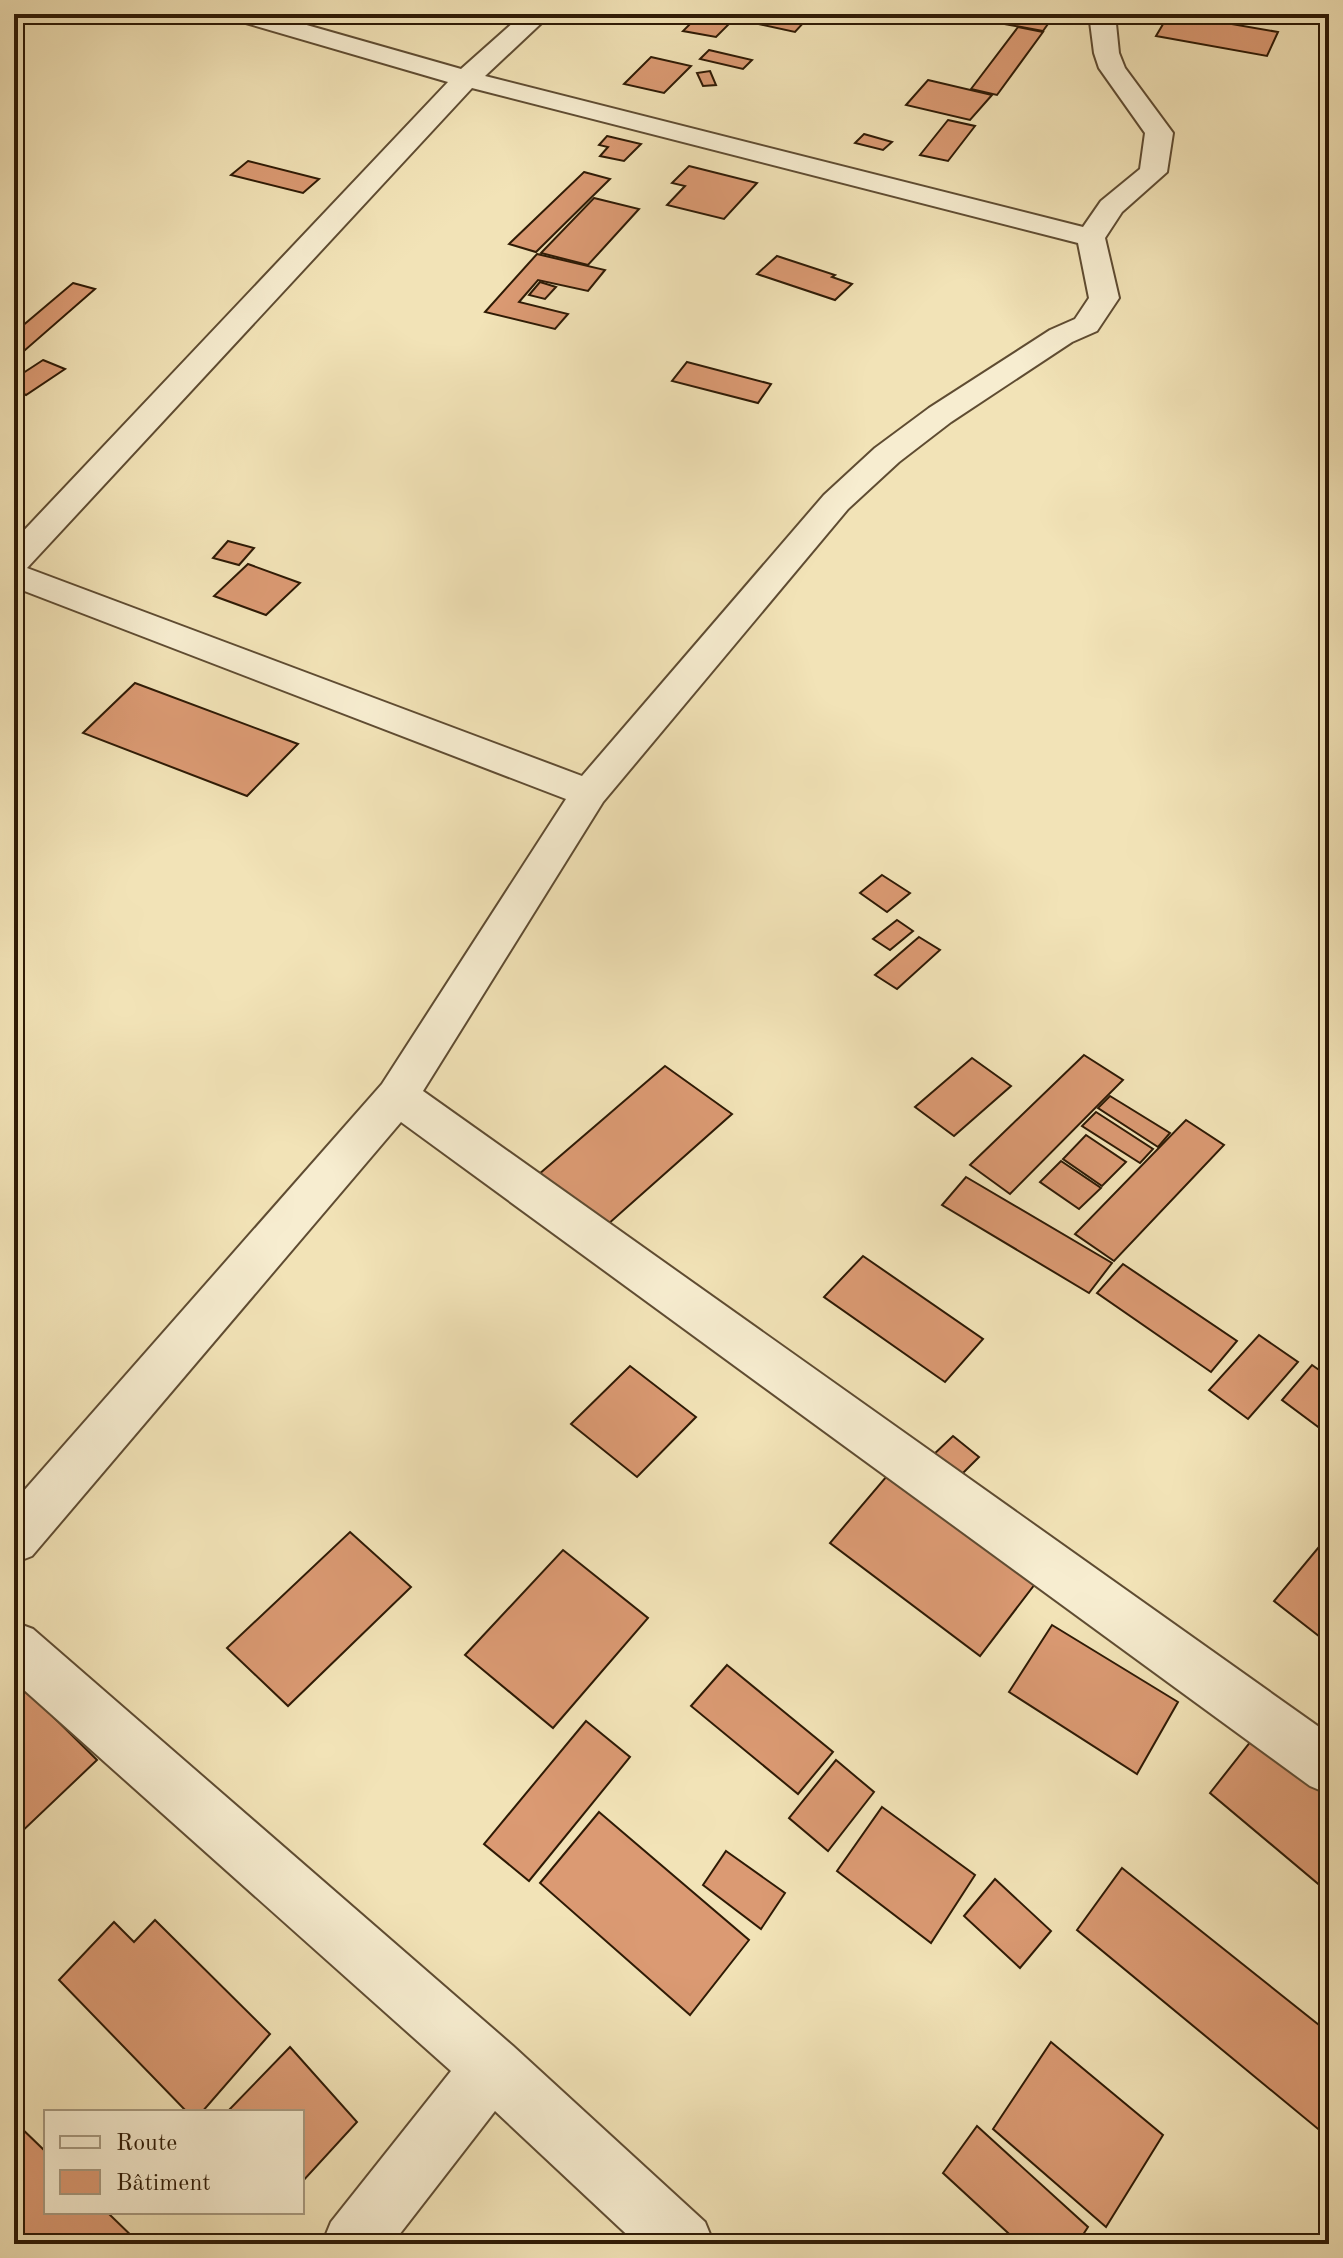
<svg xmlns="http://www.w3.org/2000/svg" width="1343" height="2258" viewBox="0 0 1343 2258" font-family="'Old Standard TT',serif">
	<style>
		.building { fill: #db9a73; stroke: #2e1a05; stroke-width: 2 }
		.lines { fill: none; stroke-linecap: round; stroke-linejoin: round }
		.minor-casing { stroke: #5f4c32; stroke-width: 4 }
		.minor { fill: #f7edd0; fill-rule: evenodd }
	</style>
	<rect width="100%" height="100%" fill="#f2e3b7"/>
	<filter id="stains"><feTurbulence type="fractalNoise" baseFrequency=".0025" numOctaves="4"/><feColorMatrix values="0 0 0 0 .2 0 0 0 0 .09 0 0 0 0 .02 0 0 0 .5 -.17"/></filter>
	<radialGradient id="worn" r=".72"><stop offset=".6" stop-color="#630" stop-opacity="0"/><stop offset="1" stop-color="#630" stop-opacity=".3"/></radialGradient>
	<g class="building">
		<path d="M 704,14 L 738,14 L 730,22 L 702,17 Z"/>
		<path d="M 746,14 L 776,14 L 806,20 L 795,32 L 740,20 Z"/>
		<path d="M 992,14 L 1055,14 L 1043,31 L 999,23 L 1002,18 Z"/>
		<path d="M 1169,14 L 1174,14 L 1278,32 L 1267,56 L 1156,36 Z"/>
		<path d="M 697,17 L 730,23 L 716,37 L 683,31 Z"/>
		<path d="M 1018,27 L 1043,32 L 997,95 L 971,89 Z"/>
		<path d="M 709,50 L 752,60 L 743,69 L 700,59 Z"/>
		<path d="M 651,57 L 691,66 L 664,93 L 624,84 Z"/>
		<path d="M 710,71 L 716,85 L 703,86 L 697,73 Z"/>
		<path d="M 928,80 L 992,95 L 970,120 L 906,105 Z"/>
		<path d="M 948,120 L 975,126 L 948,161 L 920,155 Z"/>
		<path d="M 864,134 L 892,142 L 883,150 L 855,143 Z"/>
		<path d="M 607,136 L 641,144 L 624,161 L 600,156 L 608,147 L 599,145 Z"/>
		<path d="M 248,161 L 319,179 L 303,193 L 231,175 Z"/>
		<path d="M 689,166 L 757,183 L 724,219 L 667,205 L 685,186 L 672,183 Z"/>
		<path d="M 584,172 L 610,179 L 536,252 L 509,244 Z"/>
		<path d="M 594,198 L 639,209 L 588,265 L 541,253 Z"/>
		<path d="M 537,254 L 605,270 L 588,291 L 538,280 L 519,302 L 568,314 L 555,329 L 485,312 Z"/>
		<path d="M 777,256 L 835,275 L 832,277 L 852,284 L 835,300 L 757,274 Z"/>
		<path d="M 540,282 L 556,287 L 545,299 L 529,295 Z"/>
		<path d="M 73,283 L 95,289 L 24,351 L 14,348 L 14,333 Z"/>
		<path d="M 43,360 L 65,369 L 26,395 L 14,389 L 14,379 Z"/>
		<path d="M 687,362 L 771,384 L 758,403 L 672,381 Z"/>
		<path d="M 228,541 L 254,548 L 239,565 L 213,558 Z"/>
		<path d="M 248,564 L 300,583 L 266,615 L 214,596 Z"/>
		<path d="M 135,683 L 298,744 L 247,796 L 83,733 Z"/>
		<path d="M 882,875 L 910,893 L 887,912 L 860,893 Z"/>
		<path d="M 897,920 L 913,931 L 890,950 L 873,939 Z"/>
		<path d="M 919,937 L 940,950 L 897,989 L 875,975 Z"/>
		<path d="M 1084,1055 L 1123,1080 L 1010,1194 L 970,1165 Z"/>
		<path d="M 972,1058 L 1011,1086 L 954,1136 L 915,1107 Z"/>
		<path d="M 665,1066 L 732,1114 L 598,1233 L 531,1181 Z"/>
		<path d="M 1110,1096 L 1170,1133 L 1158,1147 L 1098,1108 Z"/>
		<path d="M 1096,1112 L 1153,1149 L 1140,1163 L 1082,1126 Z"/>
		<path d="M 1186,1120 L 1224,1145 L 1114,1261 L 1075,1234 Z"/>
		<path d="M 1086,1135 L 1126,1162 L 1102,1186 L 1063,1159 Z"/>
		<path d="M 1061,1161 L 1101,1188 L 1079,1209 L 1040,1182 Z"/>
		<path d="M 966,1177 L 1112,1263 L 1089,1293 L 942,1205 Z"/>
		<path d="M 863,1256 L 983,1339 L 945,1382 L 824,1297 Z"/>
		<path d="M 1123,1264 L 1237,1341 L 1211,1372 L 1097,1293 Z"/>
		<path d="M 1259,1335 L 1298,1362 L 1248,1419 L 1209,1390 Z"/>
		<path d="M 1312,1365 L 1329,1377 L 1329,1435 L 1282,1400 Z"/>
		<path d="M 630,1366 L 696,1417 L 637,1477 L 571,1424 Z"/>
		<path d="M 953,1436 L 979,1457 L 956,1480 L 930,1458 Z"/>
		<path d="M 886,1477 L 1035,1584 L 980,1656 L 830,1543 Z"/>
		<path d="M 350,1532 L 411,1587 L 288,1706 L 227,1648 Z"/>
		<path d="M 1328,1536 L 1329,1537 L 1329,1644 L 1274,1601 Z"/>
		<path d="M 563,1550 L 648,1618 L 553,1728 L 465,1655 Z"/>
		<path d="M 1052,1625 L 1178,1702 L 1137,1774 L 1009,1692 Z"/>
		<path d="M 727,1665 L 833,1752 L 798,1794 L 691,1706 Z"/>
		<path d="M 20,1684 L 97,1760 L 14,1839 L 14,1690 Z"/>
		<path d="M 586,1721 L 630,1757 L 529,1881 L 484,1844 Z"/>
		<path d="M 1259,1731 L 1329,1787 L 1329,1893 L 1210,1793 Z"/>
		<path d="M 836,1760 L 874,1792 L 828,1851 L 789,1818 Z"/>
		<path d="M 882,1807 L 975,1875 L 931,1943 L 837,1871 Z"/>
		<path d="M 599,1812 L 749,1940 L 690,2015 L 540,1883 Z"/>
		<path d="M 726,1851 L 785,1893 L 761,1929 L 703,1885 Z"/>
		<path d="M 1122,1868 L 1329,2033 L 1329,2138 L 1077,1930 Z"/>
		<path d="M 995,1879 L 1051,1931 L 1020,1968 L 964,1916 Z"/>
		<path d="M 155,1920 L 270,2034 L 202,2112 L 187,2112 L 59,1980 L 114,1922 L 134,1942 Z"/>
		<path d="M 1051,2042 L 1163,2135 L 1106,2227 L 993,2129 Z"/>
		<path d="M 290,2047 L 357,2122 L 302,2182 L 302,2112 L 227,2112 Z"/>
		<path d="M 14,2121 L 46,2152 L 46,2212 L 107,2212 L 140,2244 L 14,2244 Z"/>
		<path d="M 977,2126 L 1088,2227 L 1077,2244 L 1020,2244 L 943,2173 Z"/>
	</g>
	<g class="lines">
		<g class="minor-casing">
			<g id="minor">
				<path d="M 228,14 L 268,14 L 461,69 L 523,14 L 551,14 L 485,76 L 1083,227 L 1101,201 L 1140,169 L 1145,133 L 1099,68 L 1094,53 L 1089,14 L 1115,14 L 1119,53 L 1125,68 L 1173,133 L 1167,172 L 1122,212 L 1105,238 L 1119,298 L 1097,331 L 1072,342 L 951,422 L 899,462 L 848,509 L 603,802 L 423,1091 L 1329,1734 L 1329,1794 L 1310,1786 L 401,1122 L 32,1556 L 14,1563 L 14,1502 L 382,1084 L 566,799 L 14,587 L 14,541 L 448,82 L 232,19 ZM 472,88 L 1078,243 L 1089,298 L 1075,319 L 1050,330 L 929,408 L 875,448 L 824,495 L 582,776 L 27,568 Z"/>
				<path d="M 14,1622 L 33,1629 L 513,2046 L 705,2222 L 714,2244 L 637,2244 L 495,2111 L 392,2244 L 322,2244 L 331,2222 L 451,2071 L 14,1681 Z"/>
			</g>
		</g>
		<use href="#minor" class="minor"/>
	</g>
	<rect width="1343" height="2258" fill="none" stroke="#f2e3b7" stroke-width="48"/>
	<rect x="16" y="16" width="1311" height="2226" fill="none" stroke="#2e1a05" stroke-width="4"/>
	<rect x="24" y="24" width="1295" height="2210" fill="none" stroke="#2e1a05" stroke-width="2"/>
	<rect x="44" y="2110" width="260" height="104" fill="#f7edd0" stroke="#a7997f" stroke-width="2"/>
	<rect x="60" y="2136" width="40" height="12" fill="#f7edd0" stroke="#a7997f" stroke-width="2"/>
	<text x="116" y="2150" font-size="24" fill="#2e1a05">Route</text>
	<rect x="60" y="2170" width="40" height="24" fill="#db9a73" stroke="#a7997f" stroke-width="2"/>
	<text x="116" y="2190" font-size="24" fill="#2e1a05">Bâtiment</text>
	<rect width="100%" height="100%" filter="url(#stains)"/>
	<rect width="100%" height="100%" fill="url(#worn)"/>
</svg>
